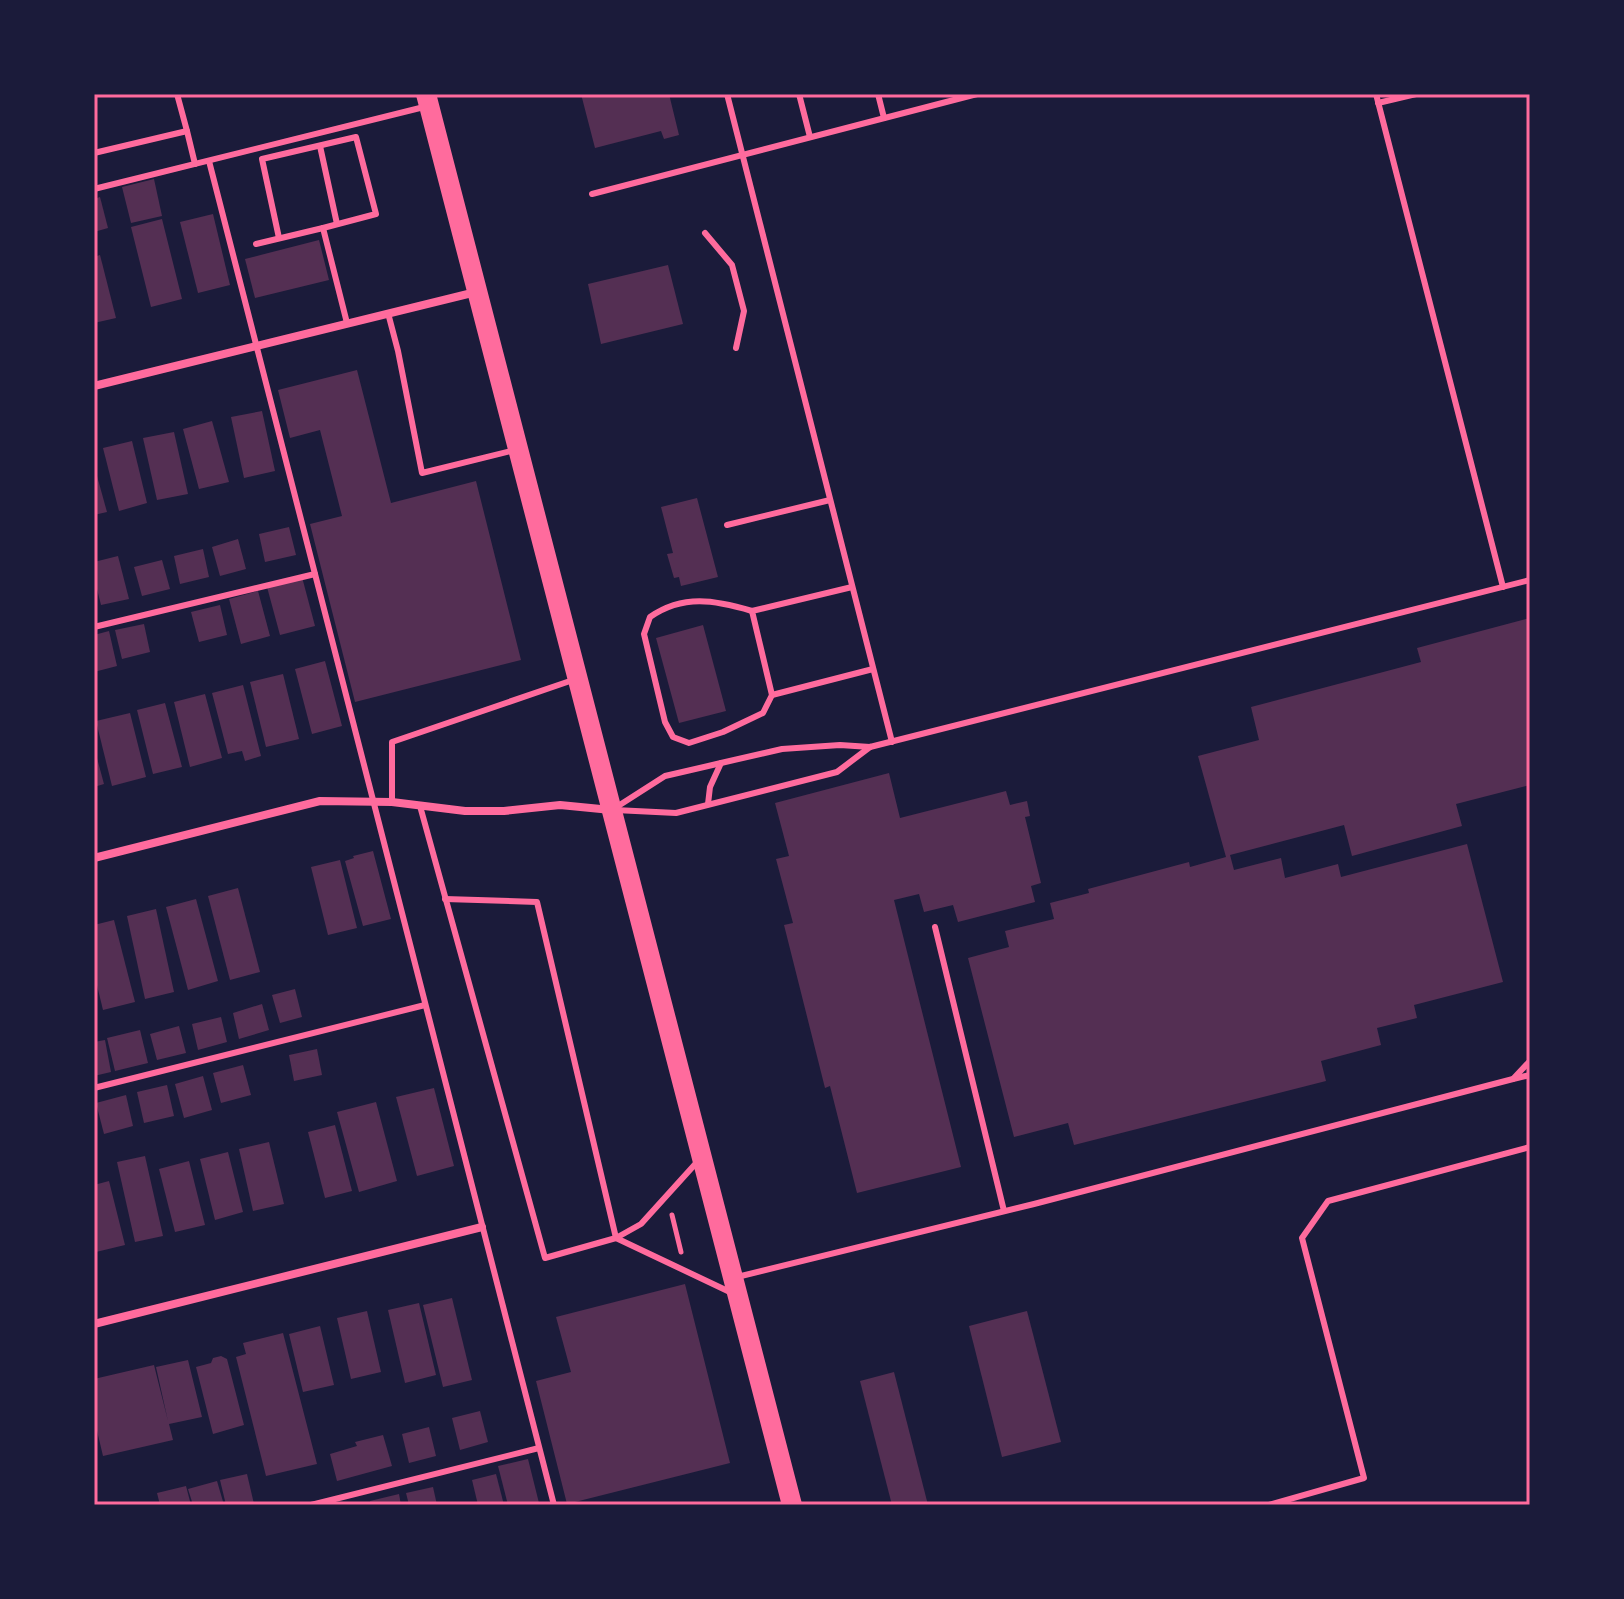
<svg xmlns="http://www.w3.org/2000/svg" width="1624" height="1599" viewBox="0 0 1624 1599" font-family="Commissioner,sans-serif">
	<style>
		.building { fill: #542f53 }
		.lines { fill: none; stroke-linecap: round; stroke-linejoin: round }
		.path { stroke: #ff6b9d; stroke-width: 5 }
		.service { stroke: #ff6b9d; stroke-width: 6 }
		.minor { stroke: #ff6b9d; stroke-width: 8 }
		.primary { stroke: #ff6b9d; stroke-width: 20 }
		.neatline { fill: none; stroke: #ff6b9d; stroke-width: 3 }
	</style>
	<rect width="100%" height="100%" fill="#1b1b3a"/>
	<g class="building">
		<path d="M 581,94 L 669,94 L 679,135 L 664,139 L 661,131 L 595,148 Z"/>
		<path d="M 154,179 L 162,216 L 131,223 L 122,187 Z"/>
		<path d="M 100,197 L 108,228 L 94,232 L 94,199 Z"/>
		<path d="M 213,214 L 230,285 L 198,293 L 180,222 Z"/>
		<path d="M 162,219 L 182,299 L 151,307 L 131,227 Z"/>
		<path d="M 319,240 L 329,280 L 255,298 L 245,259 Z"/>
		<path d="M 100,255 L 116,318 L 94,323 L 94,257 Z"/>
		<path d="M 668,265 L 683,324 L 601,344 L 588,284 Z"/>
		<path d="M 357,370 L 391,503 L 476,481 L 521,660 L 355,702 L 310,524 L 342,516 L 320,430 L 290,438 L 278,390 Z"/>
		<path d="M 262,411 L 275,471 L 244,478 L 231,417 Z"/>
		<path d="M 212,421 L 229,482 L 199,489 L 183,429 Z"/>
		<path d="M 174,432 L 188,494 L 157,500 L 143,438 Z"/>
		<path d="M 132,441 L 147,503 L 119,511 L 103,448 Z"/>
		<path d="M 94,465 L 107,512 L 94,515 Z"/>
		<path d="M 697,498 L 718,577 L 681,586 L 679,577 L 674,578 L 667,554 L 673,553 L 661,507 Z"/>
		<path d="M 289,527 L 296,555 L 265,562 L 259,534 Z"/>
		<path d="M 238,539 L 246,569 L 220,576 L 212,547 Z"/>
		<path d="M 203,549 L 209,577 L 180,584 L 174,556 Z"/>
		<path d="M 118,556 L 129,599 L 101,605 L 94,577 L 94,562 Z"/>
		<path d="M 162,560 L 170,589 L 142,596 L 134,567 Z"/>
		<path d="M 302,577 L 315,626 L 280,635 L 267,587 Z"/>
		<path d="M 258,591 L 270,636 L 241,644 L 229,599 Z"/>
		<path d="M 220,605 L 227,635 L 199,642 L 191,612 Z"/>
		<path d="M 1530,618 L 1530,785 L 1456,804 L 1462,826 L 1352,856 L 1344,825 L 1230,855 L 1234,870 L 1281,858 L 1285,878 L 1338,864 L 1341,877 L 1467,844 L 1503,982 L 1414,1005 L 1417,1018 L 1377,1028 L 1381,1045 L 1321,1061 L 1326,1081 L 1074,1145 L 1068,1123 L 1014,1137 L 968,958 L 1009,947 L 1005,931 L 1054,919 L 1050,903 L 1089,893 L 1088,889 L 1189,862 L 1190,867 L 1226,857 L 1198,756 L 1259,740 L 1251,707 L 1421,662 L 1417,648 Z"/>
		<path d="M 144,624 L 150,652 L 122,659 L 115,630 Z"/>
		<path d="M 703,625 L 726,711 L 679,723 L 656,638 Z"/>
		<path d="M 109,631 L 117,666 L 94,672 L 94,635 Z"/>
		<path d="M 325,661 L 342,726 L 312,734 L 295,669 Z"/>
		<path d="M 283,674 L 299,739 L 266,747 L 250,682 Z"/>
		<path d="M 243,685 L 261,756 L 245,761 L 242,751 L 228,754 L 212,693 Z"/>
		<path d="M 205,694 L 222,758 L 190,767 L 174,702 Z"/>
		<path d="M 165,703 L 182,767 L 153,774 L 137,710 Z"/>
		<path d="M 130,713 L 146,777 L 112,786 L 96,721 Z"/>
		<path d="M 94,747 L 104,784 L 94,787 Z"/>
		<path d="M 889,773 L 900,818 L 1006,791 L 1010,805 L 1027,801 L 1030,816 L 1025,817 L 1041,883 L 1031,886 L 1035,902 L 958,922 L 953,905 L 924,912 L 919,894 L 894,900 L 961,1167 L 857,1193 L 830,1086 L 825,1088 L 784,925 L 793,923 L 776,859 L 789,856 L 775,803 Z"/>
		<path d="M 373,851 L 391,919 L 363,926 L 345,861 L 354,858 L 353,856 Z"/>
		<path d="M 340,860 L 357,928 L 328,935 L 311,867 Z"/>
		<path d="M 238,888 L 260,972 L 230,980 L 208,896 Z"/>
		<path d="M 196,899 L 218,981 L 188,990 L 166,907 Z"/>
		<path d="M 156,909 L 174,992 L 145,999 L 127,916 Z"/>
		<path d="M 114,920 L 135,1002 L 103,1010 L 94,973 L 94,925 Z"/>
		<path d="M 295,989 L 302,1017 L 280,1023 L 272,995 Z"/>
		<path d="M 262,1004 L 269,1030 L 239,1039 L 233,1013 Z"/>
		<path d="M 221,1017 L 227,1042 L 198,1050 L 192,1024 Z"/>
		<path d="M 179,1026 L 186,1053 L 157,1060 L 150,1034 Z"/>
		<path d="M 140,1030 L 148,1063 L 115,1071 L 107,1038 Z"/>
		<path d="M 105,1040 L 111,1072 L 94,1076 L 94,1042 Z"/>
		<path d="M 317,1049 L 322,1075 L 294,1081 L 289,1055 Z"/>
		<path d="M 243,1065 L 251,1095 L 221,1103 L 213,1073 Z"/>
		<path d="M 203,1076 L 212,1110 L 184,1118 L 175,1084 Z"/>
		<path d="M 167,1085 L 174,1116 L 144,1123 L 137,1092 Z"/>
		<path d="M 434,1088 L 454,1166 L 417,1176 L 396,1097 Z"/>
		<path d="M 126,1095 L 133,1126 L 104,1134 L 96,1103 Z"/>
		<path d="M 376,1102 L 397,1181 L 359,1192 L 337,1112 Z"/>
		<path d="M 335,1125 L 352,1191 L 325,1198 L 308,1132 Z"/>
		<path d="M 269,1142 L 284,1204 L 253,1211 L 239,1149 Z"/>
		<path d="M 228,1152 L 243,1212 L 215,1220 L 200,1159 Z"/>
		<path d="M 145,1156 L 163,1236 L 135,1242 L 117,1162 Z"/>
		<path d="M 189,1161 L 205,1225 L 175,1232 L 159,1169 Z"/>
		<path d="M 109,1181 L 125,1245 L 96,1252 L 94,1185 Z"/>
		<path d="M 685,1284 L 730,1463 L 567,1504 L 536,1381 L 571,1372 L 556,1317 Z"/>
		<path d="M 452,1298 L 472,1380 L 443,1387 L 423,1305 Z"/>
		<path d="M 419,1303 L 436,1375 L 405,1383 L 388,1310 Z"/>
		<path d="M 367,1311 L 381,1372 L 351,1379 L 337,1318 Z"/>
		<path d="M 1027,1311 L 1061,1442 L 1002,1457 L 969,1326 Z"/>
		<path d="M 320,1326 L 334,1385 L 303,1392 L 289,1334 Z"/>
		<path d="M 283,1333 L 317,1464 L 266,1476 L 236,1357 L 246,1354 L 243,1343 Z"/>
		<path d="M 221,1356 L 227,1359 L 244,1425 L 213,1434 L 196,1367 L 211,1363 L 213,1358 Z"/>
		<path d="M 188,1360 L 202,1417 L 169,1424 L 173,1440 L 103,1456 L 94,1418 L 94,1379 L 154,1365 L 168,1421 L 156,1367 Z"/>
		<path d="M 894,1372 L 928,1505 L 892,1505 L 860,1381 Z"/>
		<path d="M 480,1411 L 488,1442 L 460,1450 L 452,1418 Z"/>
		<path d="M 429,1427 L 436,1456 L 409,1463 L 402,1434 Z"/>
		<path d="M 383,1435 L 392,1466 L 337,1481 L 330,1454 L 357,1446 L 355,1442 Z"/>
		<path d="M 528,1459 L 539,1503 L 508,1505 L 498,1466 Z"/>
		<path d="M 247,1474 L 254,1504 L 226,1505 L 220,1480 Z"/>
		<path d="M 496,1474 L 504,1505 L 478,1505 L 472,1480 Z"/>
		<path d="M 217,1481 L 224,1505 L 193,1505 L 188,1489 Z"/>
		<path d="M 186,1486 L 191,1505 L 160,1505 L 157,1493 Z"/>
		<path d="M 433,1487 L 437,1505 L 409,1505 L 406,1493 Z"/>
		<path d="M 399,1494 L 401,1505 L 371,1505 L 370,1501 Z"/>
	</g>
	<g class="lines">
		<path class="path" d="M 672,1215 L 681,1252"/>
		<g class="service">
			<path d="M 177,94 L 187,131"/>
			<path d="M 727,94 L 892,742"/>
			<path d="M 799,94 L 810,137"/>
			<path d="M 878,94 L 884,118"/>
			<path d="M 1376,94 L 1503,587"/>
			<path d="M 1378,103 L 1416,94"/>
			<path d="M 320,146 L 337,224"/>
			<path d="M 94,153 L 187,131 L 195,164"/>
			<path d="M 209,161 L 554,1505"/>
			<path d="M 94,189 L 424,107"/>
			<path d="M 592,194 L 977,94"/>
			<path d="M 705,233 L 732,265 L 744,311 L 736,348"/>
			<path d="M 279,238 L 262,159 L 356,137 L 376,214 L 323,228"/>
			<path d="M 256,244 L 323,228 L 347,323"/>
			<path d="M 388,313 L 398,351 L 422,473 L 515,450"/>
			<path d="M 727,525 L 830,500"/>
			<path d="M 852,587 L 752,611 L 772,695 L 873,669"/>
			<path d="M 752,611 C 715,600 683,594 650,617 L 644,634 L 665,722 L 673,737 L 689,743 L 723,732 L 763,713 L 772,695"/>
			<path d="M 94,627 L 315,574"/>
			<path d="M 392,802 L 392,742 L 573,680"/>
			<path d="M 708,804 L 710,787 L 721,763"/>
			<path d="M 420,806 L 545,1258 L 616,1238 L 641,1224 L 698,1161"/>
			<path d="M 615,808 L 665,776 L 721,763 L 782,749 L 840,745 L 870,747 L 1530,580"/>
			<path d="M 615,810 L 676,813 L 837,772 L 870,747"/>
			<path d="M 445,899 L 537,902 L 616,1238"/>
			<path d="M 935,927 L 1004,1211"/>
			<path d="M 1513,1079 L 1530,1075"/>
			<path d="M 94,1088 L 425,1005"/>
			<path d="M 616,1238 L 732,1293"/>
			<path d="M 737,1277 L 1034,1204 L 1513,1079 L 1530,1061"/>
			<path d="M 311,1505 L 539,1448"/>
			<path d="M 1269,1505 L 1364,1478 L 1302,1238 L 1328,1201 L 1530,1147"/>
		</g>
		<g class="minor">
			<path d="M 94,386 L 476,292"/>
			<path d="M 94,858 L 320,801 L 392,802 L 465,811 L 504,811 L 560,805 L 611,810"/>
			<path d="M 94,1324 L 482,1227"/>
		</g>
		<path class="primary" d="M 426,94 L 792,1505"/>
	</g>
	<rect width="1624" height="1599" fill="none" stroke="#1b1b3a" stroke-width="192"/>
	<rect x="96" y="96" width="1432" height="1407" class="neatline"/>
</svg>
